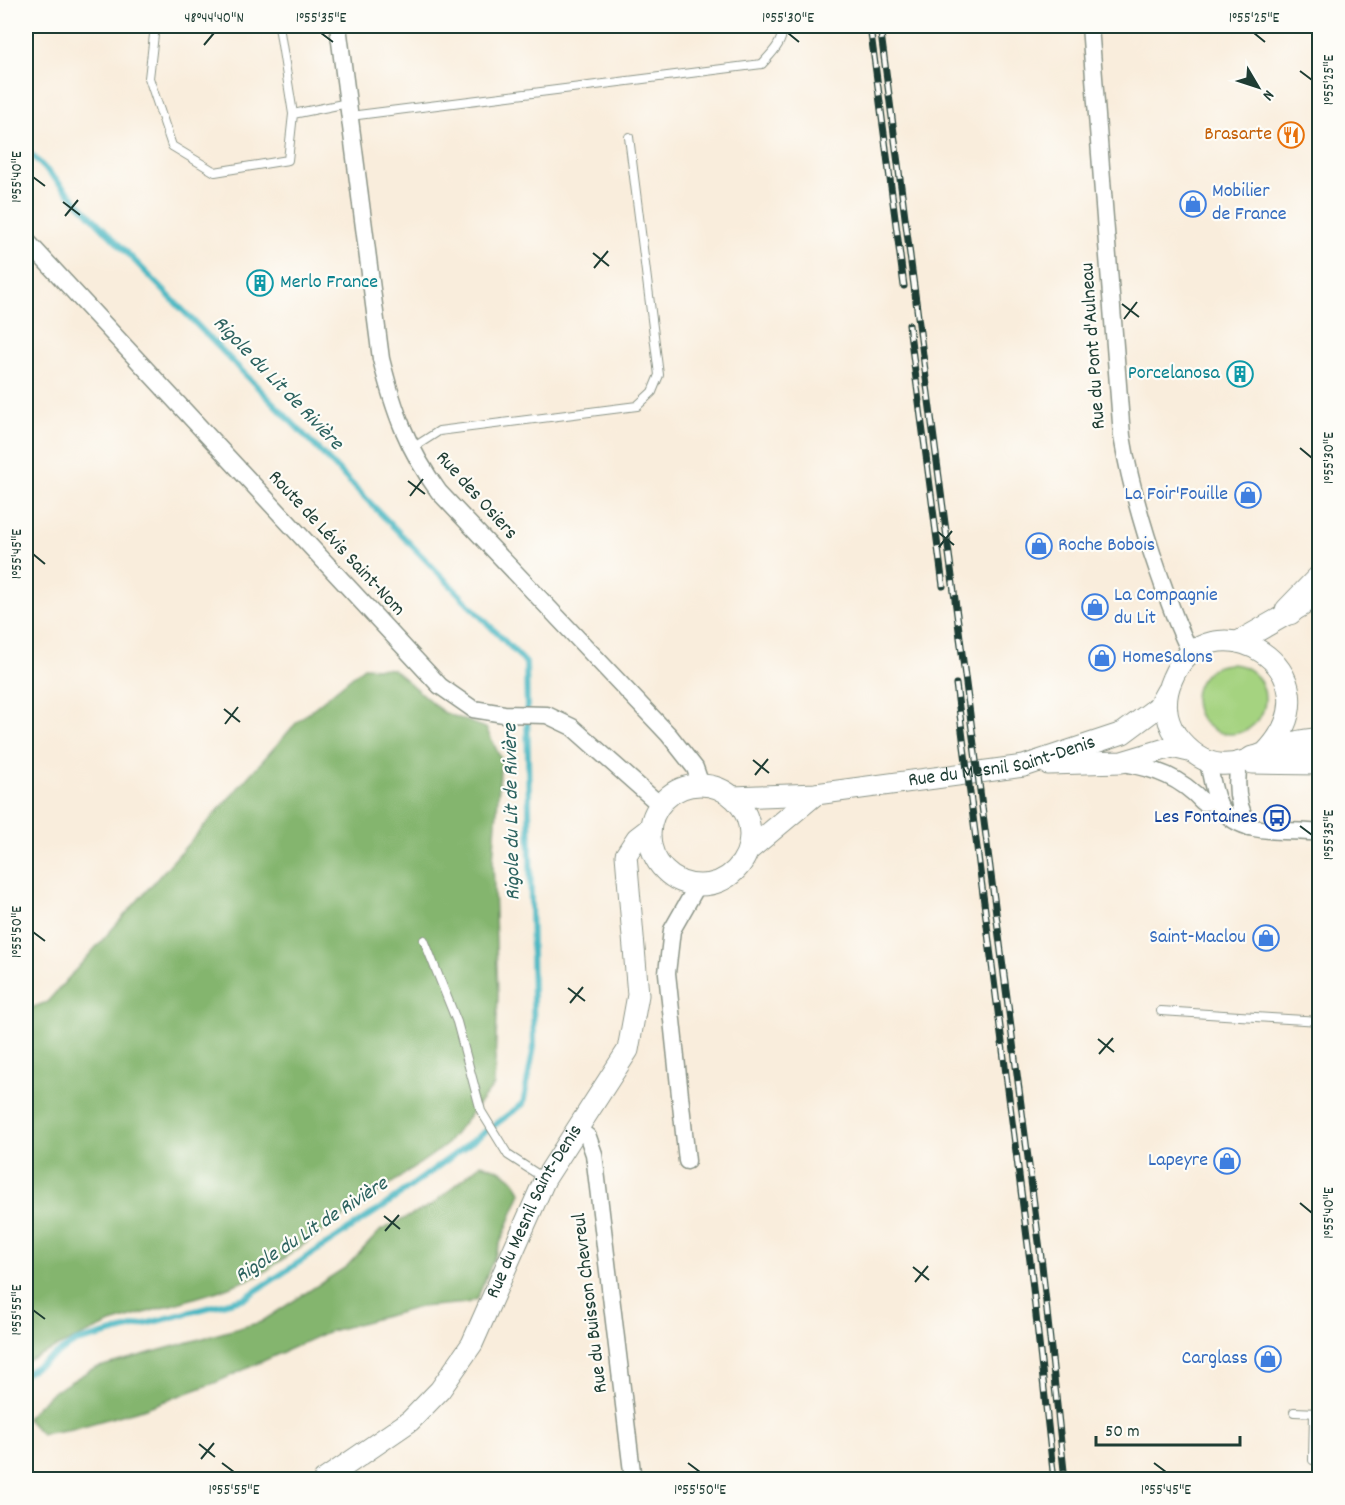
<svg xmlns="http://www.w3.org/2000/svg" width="1345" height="1505" viewBox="0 0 1345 1505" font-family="Dekko,sans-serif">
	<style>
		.green { fill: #a5d380; stroke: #62885a; stroke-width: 1.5 }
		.forest { fill: #84b56e; stroke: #527951; stroke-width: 1.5 }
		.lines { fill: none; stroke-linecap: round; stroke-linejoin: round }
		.stream { stroke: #49b7c2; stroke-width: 6 }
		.service-casing { stroke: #8c9588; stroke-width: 10 }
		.minor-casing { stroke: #8c9588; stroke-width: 19 }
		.tertiary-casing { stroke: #8c9588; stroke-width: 23 }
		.primary-casing { stroke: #8c9588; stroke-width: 29 }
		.service { stroke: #fff; stroke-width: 8 }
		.minor { stroke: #fff; stroke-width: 16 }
		.tertiary { stroke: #fff; stroke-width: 21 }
		.primary { stroke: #fff; stroke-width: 27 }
		.rail-casing { stroke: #1f3d34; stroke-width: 7 }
		.rail { stroke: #fdfcf7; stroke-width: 4.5; stroke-dasharray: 14; stroke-linecap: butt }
		.ticks { fill: none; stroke: #1f3d34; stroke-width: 2 }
		.labels { text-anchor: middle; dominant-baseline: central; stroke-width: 4.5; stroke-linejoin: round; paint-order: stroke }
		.food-label { font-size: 20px; fill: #c56008; stroke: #fdfcf7; text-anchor: end }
		.shop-label { font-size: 20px; fill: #366cbe; stroke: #fdfcf7; text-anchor: start }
		.culture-label { font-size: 20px; fill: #0d838f; stroke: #fdfcf7; text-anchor: start }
		.street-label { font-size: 20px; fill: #1f3d34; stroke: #fdfcf7 }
		.transit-label { font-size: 20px; fill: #164399; stroke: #fdfcf7; text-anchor: end }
		.water-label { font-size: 21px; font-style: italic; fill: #2c625f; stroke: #fdfcf7 }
		.neatline { fill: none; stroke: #1f3d34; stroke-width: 2 }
		.ticks-label { font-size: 15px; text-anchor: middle; fill: #1f3d34 }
	</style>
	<rect width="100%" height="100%" fill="#fdfcf7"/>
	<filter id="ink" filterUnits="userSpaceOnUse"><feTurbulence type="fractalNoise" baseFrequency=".0167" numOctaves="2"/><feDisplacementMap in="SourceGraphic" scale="12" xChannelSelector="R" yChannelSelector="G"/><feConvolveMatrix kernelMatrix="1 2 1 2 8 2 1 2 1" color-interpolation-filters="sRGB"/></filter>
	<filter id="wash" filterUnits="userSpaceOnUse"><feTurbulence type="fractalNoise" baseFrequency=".008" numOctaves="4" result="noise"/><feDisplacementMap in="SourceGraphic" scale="24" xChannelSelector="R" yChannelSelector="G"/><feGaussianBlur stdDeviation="1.35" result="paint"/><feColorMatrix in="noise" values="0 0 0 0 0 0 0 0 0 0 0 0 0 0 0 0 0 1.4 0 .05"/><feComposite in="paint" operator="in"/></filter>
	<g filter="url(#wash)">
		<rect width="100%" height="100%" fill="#f9eddc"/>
		<circle class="green" cx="1230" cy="699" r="35"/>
		<g class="forest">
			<path d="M 364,667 L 393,669 L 443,712 L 486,728 L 501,759 L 493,861 L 498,996 L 494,1085 L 445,1146 L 260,1275 L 218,1291 L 111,1323 L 26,1361 L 26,1010 L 47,1002 L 298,721 Z"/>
			<path d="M 481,1164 C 498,1168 515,1175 521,1193 L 477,1299 L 467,1303 L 420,1307 L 327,1332 L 217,1382 L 143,1409 L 72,1429 L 41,1434 L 26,1418 L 50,1394 L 92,1369 L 261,1322 L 346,1267 L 381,1230 L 432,1205 Z"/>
		</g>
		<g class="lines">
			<path class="stream" d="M 26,149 L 526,663 L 534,1047 L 523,1104 L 384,1206 L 245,1298 L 76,1342 L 26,1373"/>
		</g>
	</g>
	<g filter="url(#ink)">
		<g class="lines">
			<g class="service-casing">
				<g id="service">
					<path d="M 155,26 L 149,78 L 172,146 L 215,172 L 288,160 L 293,114 L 348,103"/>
					<path d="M 279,26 L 293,114"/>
					<path d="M 350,116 L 762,64 C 773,52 784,42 782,26"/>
					<path d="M 411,449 L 439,431 L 637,406 L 652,392 L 659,375 L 629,137"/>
					<path d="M 424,940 L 457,1022 L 481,1111 L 508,1155 L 545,1179"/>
					<path d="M 1161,1011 L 1320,1021"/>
					<path d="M 1294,1412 L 1319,1413"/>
					<path d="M 1313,1460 L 1314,1413"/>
				</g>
			</g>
			<g class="minor-casing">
				<g id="minor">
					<path d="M 338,26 L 381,359 C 394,411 407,448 439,492 L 669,735 L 695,768 L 701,785"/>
					<path d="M 1090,26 L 1122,436 C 1130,484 1142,525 1158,571 C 1168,599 1177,627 1191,653"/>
					<path d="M 26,240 L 440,686 L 473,709 L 504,714 L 547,715 L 572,727 L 660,805"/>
					<path d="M 1208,762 C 1211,775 1213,790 1218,802 C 1235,839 1287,828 1320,833"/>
					<path d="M 1123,763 C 1156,769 1180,777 1203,802 L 1218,801"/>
					<path d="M 1239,764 C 1235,786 1238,808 1249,827"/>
					<path d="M 576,1128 L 588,1137 L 594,1154 L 633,1480"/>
					<path d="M 687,1161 L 667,973 L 672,930 L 697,886"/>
				</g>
			</g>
			<g class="tertiary-casing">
				<g id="tertiary">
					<path d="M 1238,642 L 1303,605"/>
					<path d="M 1265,753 C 1345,670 1208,592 1172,679 C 1164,697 1164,718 1176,735 C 1226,799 1262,738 1320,739"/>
					<path d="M 1048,764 L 1122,762 L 1172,747 L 1189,751"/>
					<circle cx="700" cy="835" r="50"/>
					<path id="s1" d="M 733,797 L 816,794 L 1024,766 L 1123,733 L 1158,707 L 1167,691"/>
					<path d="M 749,850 L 816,794"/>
					<path id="s2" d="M 324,1480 L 410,1421 L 440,1390 L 472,1344 L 545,1179 L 628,1050 L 638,995 L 626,855 L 637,838 L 650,828"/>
				</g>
			</g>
			<g class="primary-casing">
				<g id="primary">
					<path d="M 1289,611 L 1320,579"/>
					<path d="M 1253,760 L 1320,761"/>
				</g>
			</g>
			<use href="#service" class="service"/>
			<use href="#minor" class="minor"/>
			<use href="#tertiary" class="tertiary"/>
			<use href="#primary" class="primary"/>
			<g class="rail-casing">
				<g id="rail">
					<path d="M 870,26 L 904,286"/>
					<path d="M 880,26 L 1042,1265 L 1065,1480"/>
					<path d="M 909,325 L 943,586"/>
					<path d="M 956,684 L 1030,1261 L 1054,1480"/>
				</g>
			</g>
			<use href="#rail" class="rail"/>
		</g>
	</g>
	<path class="ticks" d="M 321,33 L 333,42M 788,33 L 799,42M 1254,33 L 1265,42M 204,45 L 214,33M 1300,71 L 1312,80M 33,177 L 45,186M 63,202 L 80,215M 65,216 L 78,200M 593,253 L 609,266M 594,268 L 608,251M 1122,304 L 1139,317M 1124,319 L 1137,302M 1300,448 L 1312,458M 408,481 L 425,494M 410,496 L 423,479M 938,532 L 954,545M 939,547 L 952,531M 33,554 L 45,564M 224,709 L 240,722M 225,724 L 238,707M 753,760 L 769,773M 755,775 L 768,759M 1300,826 L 1312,835M 33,932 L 45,941M 568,988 L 585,1001M 570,1003 L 583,987M 1098,1039 L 1114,1052M 1099,1054 L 1113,1038M 1300,1203 L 1312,1213M 384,1216 L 400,1229M 385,1231 L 399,1215M 913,1267 L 929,1280M 915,1282 L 928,1266M 33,1310 L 45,1319M 199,1444 L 215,1457M 201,1459 L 214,1443M 222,1463 L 234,1472M 688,1463 L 700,1472M 1154,1463 L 1166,1472"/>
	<defs>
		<g id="restaurant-ring" transform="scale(1.35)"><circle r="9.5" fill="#fdfcf7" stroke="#e8710a" stroke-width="1.5"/><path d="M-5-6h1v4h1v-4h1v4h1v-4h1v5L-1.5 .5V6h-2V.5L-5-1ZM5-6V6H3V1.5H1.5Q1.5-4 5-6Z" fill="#e8710a"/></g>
		<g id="shop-ring" transform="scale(1.35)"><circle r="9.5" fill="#fdfcf7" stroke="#3f7fe0" stroke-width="1.5"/><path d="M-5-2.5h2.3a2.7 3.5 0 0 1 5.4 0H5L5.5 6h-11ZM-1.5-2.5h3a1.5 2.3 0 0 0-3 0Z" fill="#3f7fe0"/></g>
		<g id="building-ring" transform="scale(1.35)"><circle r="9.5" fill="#fdfcf7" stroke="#0f9aa8" stroke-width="1.5"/><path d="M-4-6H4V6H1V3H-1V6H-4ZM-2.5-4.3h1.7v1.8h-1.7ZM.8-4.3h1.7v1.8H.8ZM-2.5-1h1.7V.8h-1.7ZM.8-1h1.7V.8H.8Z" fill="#0f9aa8"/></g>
		<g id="bus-ring" transform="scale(1.35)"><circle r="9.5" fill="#fdfcf7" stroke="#1a4fb4" stroke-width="1.5"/><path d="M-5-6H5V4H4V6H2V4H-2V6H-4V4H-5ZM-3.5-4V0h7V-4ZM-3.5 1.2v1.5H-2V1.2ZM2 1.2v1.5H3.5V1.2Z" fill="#1a4fb4"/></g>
	</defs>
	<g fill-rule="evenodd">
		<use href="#restaurant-ring" x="1291" y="135"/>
		<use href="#shop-ring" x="1193" y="204"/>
		<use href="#building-ring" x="260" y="283"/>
		<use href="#building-ring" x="1240" y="374"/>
		<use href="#shop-ring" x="1248" y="495"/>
		<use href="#shop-ring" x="1039" y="546"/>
		<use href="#shop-ring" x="1095" y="607"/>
		<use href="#shop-ring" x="1102" y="658"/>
		<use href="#bus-ring" x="1277" y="818"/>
		<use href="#shop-ring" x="1266" y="938"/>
		<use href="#shop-ring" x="1227" y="1161"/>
		<use href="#shop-ring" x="1268" y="1359"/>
	</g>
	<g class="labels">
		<g class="food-label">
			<text x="1272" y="135">Brasarte</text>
		</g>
		<g class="shop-label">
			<text x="1212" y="192">Mobilier<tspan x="1212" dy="23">de France</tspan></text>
			<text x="1228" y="495" text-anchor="end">La Foir'Fouille</text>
			<text x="1058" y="546">Roche Bobois</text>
			<text x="1114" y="596">La Compagnie<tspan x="1114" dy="23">du Lit</tspan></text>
			<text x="1122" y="658">HomeSalons</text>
			<text x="1246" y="938" text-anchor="end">Saint-Maclou</text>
			<text x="1208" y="1161" text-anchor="end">Lapeyre</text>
			<text x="1248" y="1359" text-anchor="end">Carglass</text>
		</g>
		<g class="culture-label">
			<text x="280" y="283">Merlo France</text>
			<text x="1220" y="374" text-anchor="end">Porcelanosa</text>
		</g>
		<g class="street-label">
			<text transform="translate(1094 346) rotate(-94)">Rue du Pont d'Aulneau</text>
			<text transform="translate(476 496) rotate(48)">Rue des Osiers</text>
			<text transform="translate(336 544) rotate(47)">Route de Lévis Saint-Nom</text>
			<text stroke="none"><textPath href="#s1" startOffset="272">Rue du Mesnil Saint-Denis</textPath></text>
			<text stroke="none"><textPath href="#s2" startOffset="350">Rue du Mesnil Saint-Denis</textPath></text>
			<text transform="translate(591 1303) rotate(-97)">Rue du Buisson Chevreul</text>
		</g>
		<g class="transit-label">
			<text x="1258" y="818">Les Fontaines</text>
		</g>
		<g class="water-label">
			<text transform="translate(277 384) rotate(46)">Rigole du Lit de Rivière</text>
			<text transform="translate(513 812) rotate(-91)">Rigole du Lit de Rivière</text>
			<text transform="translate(312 1231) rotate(-33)">Rigole du Lit de Rivière</text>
		</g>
	</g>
	<rect width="1345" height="1505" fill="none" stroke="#fdfcf7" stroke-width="66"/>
	<g transform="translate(1258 87) rotate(129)" stroke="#fdfcf7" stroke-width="4.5" paint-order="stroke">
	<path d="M0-4.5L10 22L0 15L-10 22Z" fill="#1f3d34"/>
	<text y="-9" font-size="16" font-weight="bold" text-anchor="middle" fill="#1f3d34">N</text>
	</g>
	<path d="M1096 1436v9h144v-9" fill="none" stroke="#1f3d34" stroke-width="3"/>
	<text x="1105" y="1436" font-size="18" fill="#1f3d34" stroke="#fdfcf7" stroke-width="4.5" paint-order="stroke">50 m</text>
	<rect x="33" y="33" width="1279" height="1439" class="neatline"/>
	<g class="ticks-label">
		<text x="214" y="22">48°44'40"N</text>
		<text x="321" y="22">1°55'35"E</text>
		<text x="788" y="22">1°55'30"E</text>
		<text x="1254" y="22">1°55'25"E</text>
		<text transform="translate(1328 80) rotate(-90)" y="5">1°55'25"E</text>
		<text transform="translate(16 177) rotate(-90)" y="5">1°55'40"E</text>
		<text transform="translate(1328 458) rotate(-90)" y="5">1°55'30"E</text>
		<text transform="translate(16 554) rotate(-90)" y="5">1°55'45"E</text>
		<text transform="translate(1328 835) rotate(-90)" y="5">1°55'35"E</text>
		<text transform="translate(16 932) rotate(-90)" y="5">1°55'50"E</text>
		<text transform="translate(1328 1213) rotate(-90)" y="5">1°55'40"E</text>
		<text transform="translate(16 1310) rotate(-90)" y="5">1°55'55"E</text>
		<text x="234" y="1494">1°55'55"E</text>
		<text x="700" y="1494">1°55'50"E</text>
		<text x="1166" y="1494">1°55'45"E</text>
	</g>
</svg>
